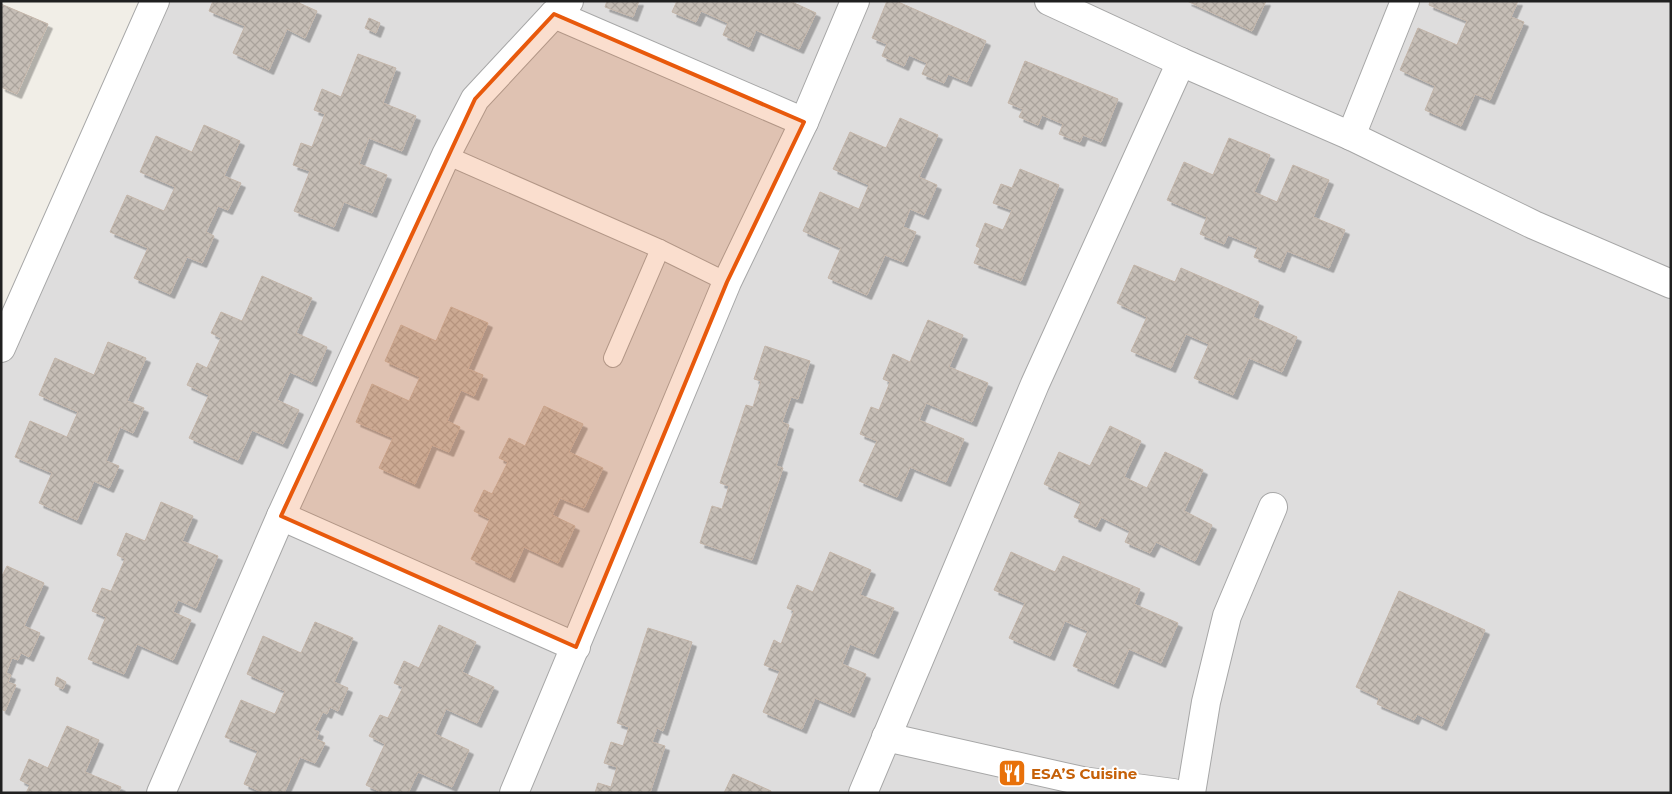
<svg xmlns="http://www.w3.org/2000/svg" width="1672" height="794" viewBox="0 0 1672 794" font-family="Montserrat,sans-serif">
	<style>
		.residential { fill: #dedddd }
		.building { fill: url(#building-cross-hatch); stroke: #c3b5a9; filter: url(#shadow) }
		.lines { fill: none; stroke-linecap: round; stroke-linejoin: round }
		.lane-casing { stroke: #a7a7a7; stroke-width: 20 }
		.street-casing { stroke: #a7a7a7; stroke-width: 30 }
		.lane { stroke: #fff; stroke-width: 18 }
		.street { stroke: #fff; stroke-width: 28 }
		.marked { fill: #e8590c; fill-opacity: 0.2; stroke: #e8590c; stroke-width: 4; stroke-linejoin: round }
		.labels { text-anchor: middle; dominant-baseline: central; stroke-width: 4; stroke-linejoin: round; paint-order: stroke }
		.food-label { font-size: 15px; font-weight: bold; fill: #c56008; stroke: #fff; text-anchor: start }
	</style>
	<defs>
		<pattern id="building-cross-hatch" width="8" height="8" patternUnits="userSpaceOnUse" patternTransform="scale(1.25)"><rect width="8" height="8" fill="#c6beb6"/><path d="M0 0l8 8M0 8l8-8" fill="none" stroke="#aaa39c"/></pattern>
		<filter id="shadow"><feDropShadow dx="4.5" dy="4.5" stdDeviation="0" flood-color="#0004"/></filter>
	</defs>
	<rect width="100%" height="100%" fill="#f1eee7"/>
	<path class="residential" d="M 146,1 L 1671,1 L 1671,793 L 1,793 L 1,332 Z"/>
	<g class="building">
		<path d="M 213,1 L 300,1 L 299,3 L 317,11 L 305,38 L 287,29 L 269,70 L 233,53 L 245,26 L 209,11 Z"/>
		<path d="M 607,1 L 639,1 L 633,17 L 605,7 Z"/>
		<path d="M 677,1 L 790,1 L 816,13 L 799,49 L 756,30 L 749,47 L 723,35 L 728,23 L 701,11 L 696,22 L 672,12 Z"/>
		<path d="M 887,1 L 896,1 L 986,41 L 967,82 L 948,74 L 944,83 L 922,74 L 927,63 L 909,55 L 904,66 L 882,56 L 887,44 L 872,38 Z"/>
		<path d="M 1187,1 L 1266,1 L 1252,31 Z"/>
		<path d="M 1430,1 L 1518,1 L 1511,17 L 1524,22 L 1490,100 L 1475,94 L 1461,126 L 1425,110 L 1435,86 L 1400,70 L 1418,28 L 1457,45 L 1467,21 L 1429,5 Z"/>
		<path d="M 1,4 L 48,24 L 17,94 L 1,87 Z"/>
		<path d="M 369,18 L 380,23 L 376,33 L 365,28 Z"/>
		<path d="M 358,54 L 396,68 L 383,103 L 416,116 L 402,151 L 369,138 L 359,164 L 387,175 L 372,213 L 344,202 L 334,227 L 294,211 L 310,171 L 293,165 L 301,143 L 312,147 L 325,114 L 314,110 L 322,89 L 341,97 Z"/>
		<path d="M 1025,61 L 1118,99 L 1101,142 L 1083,135 L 1080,142 L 1059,134 L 1063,124 L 1042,115 L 1038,125 L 1019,117 L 1023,109 L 1008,103 Z"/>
		<path d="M 900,118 L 938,135 L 919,177 L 937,185 L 924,215 L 910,209 L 903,227 L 916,232 L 903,262 L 885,255 L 867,295 L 828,278 L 841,248 L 803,231 L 820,192 L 859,209 L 869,185 L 833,169 L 850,132 L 886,148 Z"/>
		<path d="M 204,125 L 240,141 L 224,176 L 241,183 L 228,210 L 218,206 L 206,232 L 214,236 L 202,263 L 187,257 L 170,294 L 134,278 L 148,248 L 110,232 L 127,195 L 164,211 L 175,187 L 140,172 L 156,136 L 192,152 Z"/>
		<path d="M 1229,138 L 1270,155 L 1254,192 L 1277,202 L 1293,165 L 1329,180 L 1313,217 L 1345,230 L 1329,268 L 1287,251 L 1280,268 L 1254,257 L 1258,247 L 1228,235 L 1224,244 L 1200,234 L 1207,217 L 1167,200 L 1184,162 L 1213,175 Z"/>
		<path d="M 1020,169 L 1059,185 L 1021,281 L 974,263 L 980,248 L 976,246 L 985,223 L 1003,230 L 1012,210 L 993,203 L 1001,184 L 1012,188 Z"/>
		<path d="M 1134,265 L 1175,282 L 1181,268 L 1259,302 L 1253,317 L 1297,337 L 1282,372 L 1249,358 L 1233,395 L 1194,378 L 1209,344 L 1186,334 L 1171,368 L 1131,351 L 1147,317 L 1117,303 Z"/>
		<path d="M 262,276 L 312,298 L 296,333 L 327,347 L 312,382 L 290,372 L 277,400 L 299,410 L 283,444 L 252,430 L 238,460 L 189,438 L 209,395 L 187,385 L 197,363 L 207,368 L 221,338 L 211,333 L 221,312 L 242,321 Z"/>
		<path d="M 451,307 L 488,323 L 468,369 L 483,375 L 474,396 L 461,390 L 447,421 L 460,427 L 449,452 L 432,445 L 415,484 L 379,468 L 393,438 L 356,422 L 372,384 L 409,401 L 420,377 L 385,361 L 401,325 L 436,341 Z"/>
		<path d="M 928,320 L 963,335 L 949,367 L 988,383 L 972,422 L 926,403 L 919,420 L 964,439 L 946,482 L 910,467 L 897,497 L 859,481 L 877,441 L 860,434 L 871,407 L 879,410 L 890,382 L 883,379 L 893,354 L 910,362 Z"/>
		<path d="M 108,342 L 146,358 L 127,401 L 144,408 L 133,433 L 120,427 L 106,461 L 119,466 L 109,488 L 94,481 L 77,520 L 39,503 L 52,473 L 15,457 L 30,421 L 67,437 L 78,412 L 39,395 L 55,358 L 94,375 Z"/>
		<path d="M 765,346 L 810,361 L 798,399 L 791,397 L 782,422 L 789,425 L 776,466 L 783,468 L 752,560 L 700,543 L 712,506 L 722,509 L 729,486 L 720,483 L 746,405 L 753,407 L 761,381 L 754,379 Z"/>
		<path d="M 544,406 L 583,424 L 569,452 L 603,468 L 584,508 L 560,498 L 552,515 L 575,526 L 558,563 L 524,547 L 510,578 L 471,559 L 490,519 L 474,511 L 484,490 L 492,494 L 508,462 L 499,458 L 509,438 L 525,446 Z"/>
		<path d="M 1110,426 L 1141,441 L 1124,477 L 1147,488 L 1165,452 L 1203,470 L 1184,511 L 1212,525 L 1195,561 L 1156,542 L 1150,553 L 1125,542 L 1130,531 L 1101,517 L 1096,527 L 1074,517 L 1081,502 L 1044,484 L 1059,452 L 1090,466 Z"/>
		<path d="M 161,502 L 193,516 L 182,541 L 218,556 L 196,608 L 178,600 L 173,612 L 191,620 L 173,660 L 137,644 L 124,674 L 88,659 L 106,617 L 92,611 L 102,588 L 111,591 L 125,559 L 117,555 L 126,533 L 145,541 Z"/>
		<path d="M 830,552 L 871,570 L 860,595 L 894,608 L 874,654 L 850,644 L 842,664 L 866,674 L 850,713 L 815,698 L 802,729 L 763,712 L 780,671 L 764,665 L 774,640 L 781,644 L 794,611 L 787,608 L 797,585 L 813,592 Z"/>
		<path d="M 1011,552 L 1055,572 L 1063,556 L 1140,589 L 1134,604 L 1178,623 L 1161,663 L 1129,649 L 1114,684 L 1073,666 L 1088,631 L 1065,621 L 1050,656 L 1009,638 L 1025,603 L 994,590 Z"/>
		<path d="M 7,566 L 44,583 L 24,626 L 40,633 L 29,657 L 21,653 L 18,660 L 12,658 L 6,673 L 11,675 L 8,682 L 16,685 L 5,711 L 1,709 L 1,578 Z"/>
		<path d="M 1399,591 L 1485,630 L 1442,726 L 1417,714 L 1414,720 L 1377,704 L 1379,698 L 1356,687 Z"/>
		<path d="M 315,622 L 353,638 L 334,682 L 348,688 L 338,711 L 330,707 L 327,714 L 323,712 L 314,730 L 319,732 L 316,739 L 325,743 L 315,763 L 300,757 L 284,793 L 264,793 L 244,784 L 258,751 L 225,737 L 241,700 L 275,714 L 285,691 L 247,674 L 263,636 L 301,653 Z"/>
		<path d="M 439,625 L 476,642 L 462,672 L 494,687 L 477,723 L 446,709 L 435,734 L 469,750 L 452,787 L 418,772 L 408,793 L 383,793 L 366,785 L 385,744 L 369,736 L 380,715 L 388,718 L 403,687 L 394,683 L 404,661 L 419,668 Z"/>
		<path d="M 648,628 L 692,642 L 663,731 L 657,728 L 652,742 L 665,746 L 650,793 L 595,793 L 598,783 L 611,787 L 617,767 L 604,763 L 611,742 L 623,746 L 629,727 L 617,723 Z"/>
		<path d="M 57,677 L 66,682 L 63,689 L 55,685 Z"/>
		<path d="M 67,726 L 99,740 L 85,772 L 121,787 L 118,793 L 26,793 L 30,785 L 20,780 L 29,759 L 48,768 Z"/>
		<path d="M 733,774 L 771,791 L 771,793 L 724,793 Z"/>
	</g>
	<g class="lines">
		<g class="lane-casing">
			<g id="lane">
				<path d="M 446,155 L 660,249 L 727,282"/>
				<path d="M 613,358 L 660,249"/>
			</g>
		</g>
		<g class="street-casing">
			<g id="street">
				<path d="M 1049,1 L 1181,62 L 1351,136 L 1534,225 L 1671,284"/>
				<path d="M 554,14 L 804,122"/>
				<path d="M 1351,136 L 1405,1"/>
				<path d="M 1,348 L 155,1"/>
				<path d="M 281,516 L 576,647"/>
				<path d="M 886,737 L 1082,781 L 1173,793"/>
				<path d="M 161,793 L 281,516 L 446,155 L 475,99 L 554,14 L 569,1"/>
				<path d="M 514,793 L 727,282 L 804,122 L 855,1"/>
				<path d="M 863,793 L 1035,384 L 1181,62"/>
				<path d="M 1191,793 L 1206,702 L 1227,616 L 1273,507"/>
			</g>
		</g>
		<use href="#lane" class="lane"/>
		<use href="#street" class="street"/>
	</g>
	<path class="marked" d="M 554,14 L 804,122 L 727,282 L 576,647 L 281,516 L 475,99 Z"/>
	<defs>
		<g id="restaurant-square" transform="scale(1.4375)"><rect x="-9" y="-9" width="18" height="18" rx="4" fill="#e8710a" stroke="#fff"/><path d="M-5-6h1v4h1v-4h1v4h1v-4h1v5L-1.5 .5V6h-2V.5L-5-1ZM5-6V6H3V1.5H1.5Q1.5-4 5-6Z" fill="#fff"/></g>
	</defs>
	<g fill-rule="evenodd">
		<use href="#restaurant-square" x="1012" y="773"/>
	</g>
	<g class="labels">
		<g class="food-label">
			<text x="1031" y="773">ESA’S Cuisine</text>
		</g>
	</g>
	<rect width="1672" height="794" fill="none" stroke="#202020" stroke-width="5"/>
</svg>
